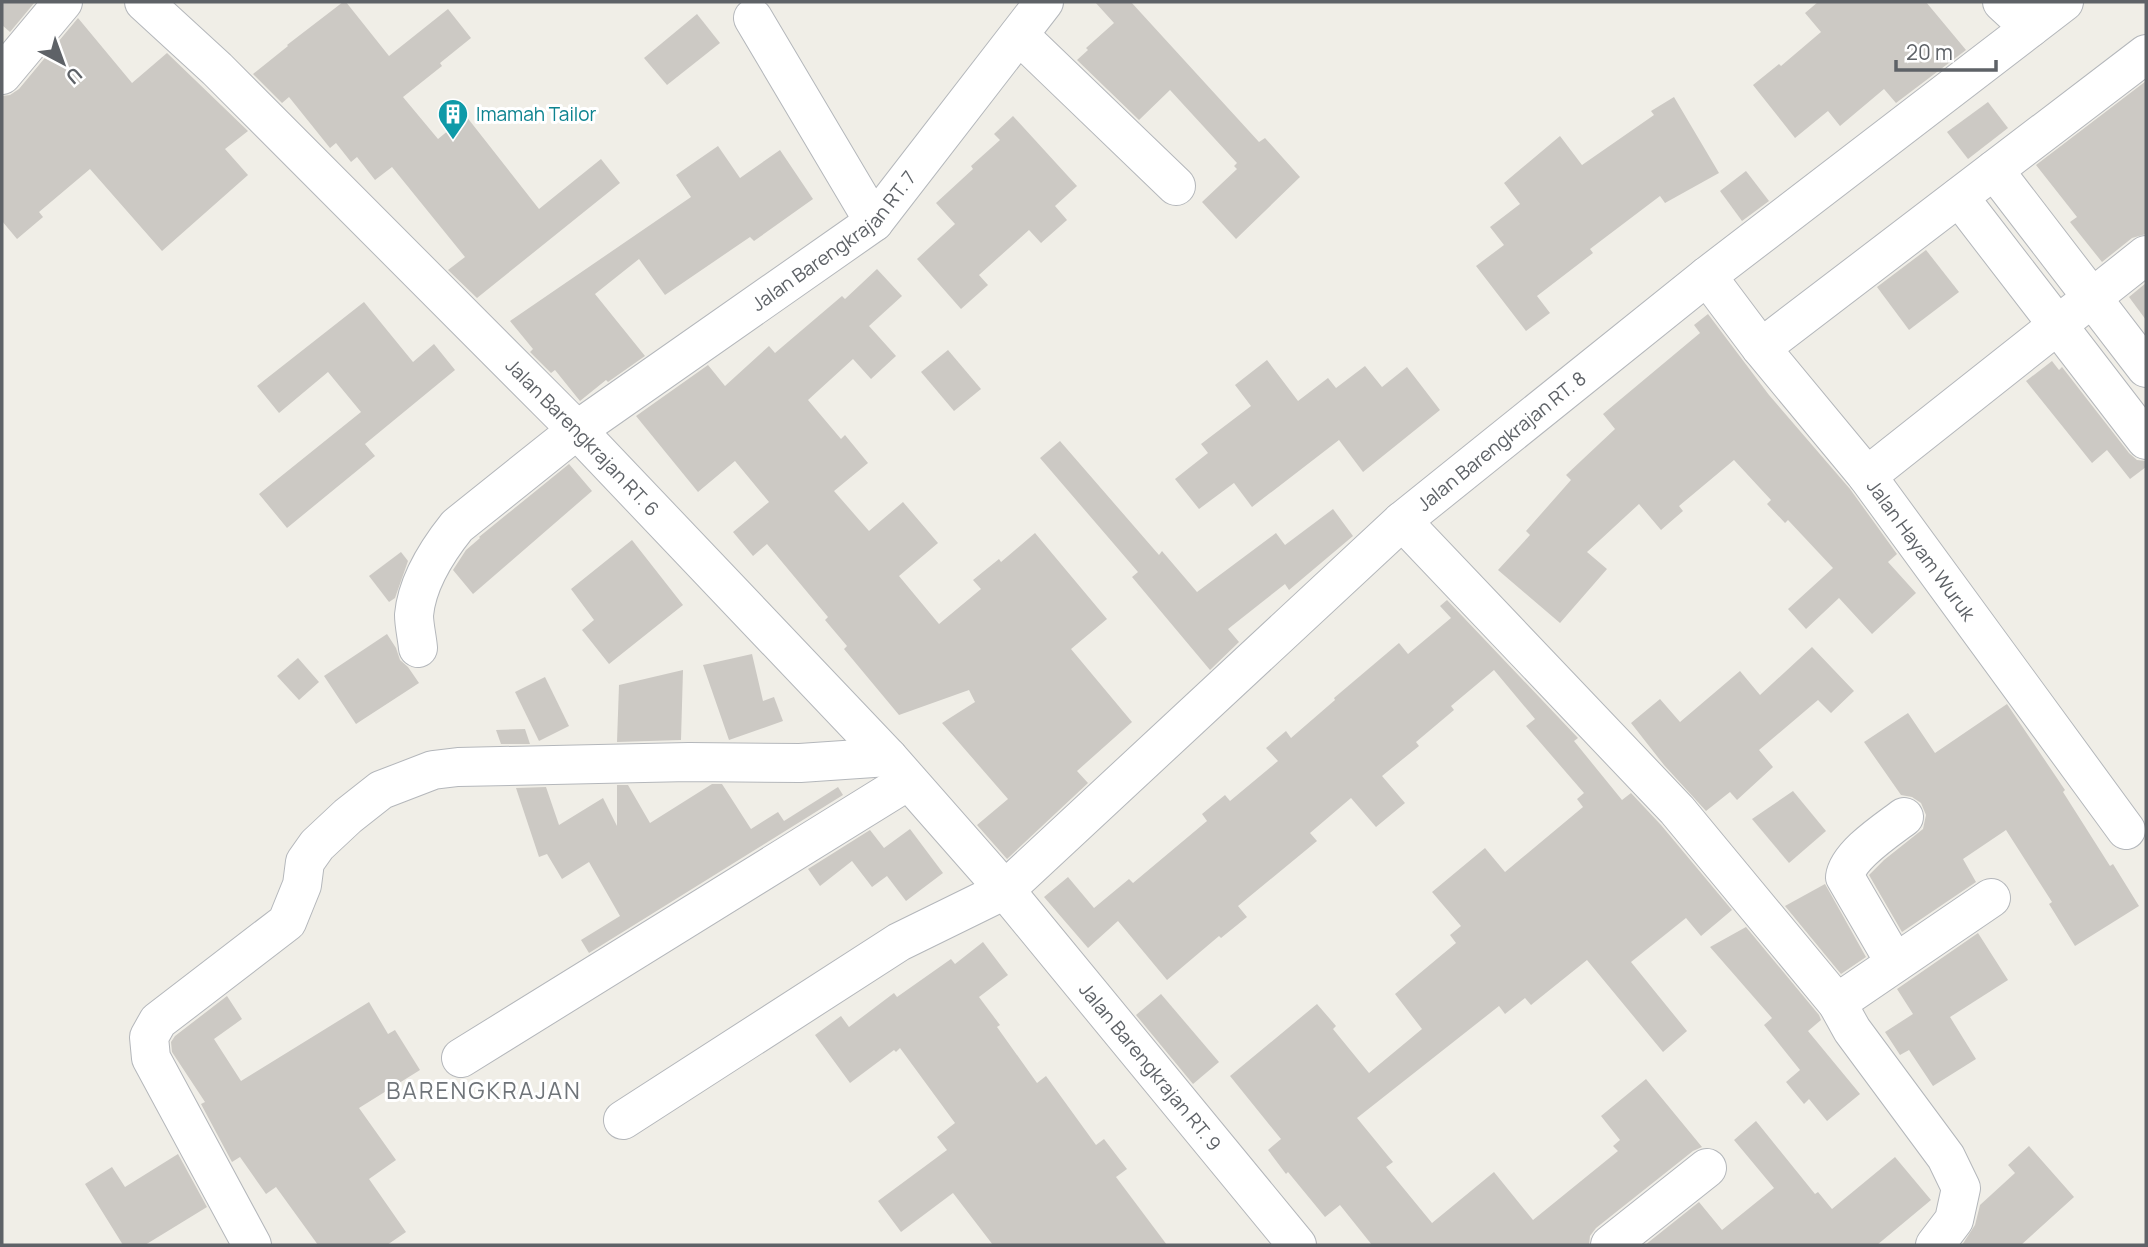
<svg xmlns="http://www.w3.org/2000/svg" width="2148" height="1247" viewBox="0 0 2148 1247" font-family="Manrope,sans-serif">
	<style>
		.building { fill: #ccc9c4 }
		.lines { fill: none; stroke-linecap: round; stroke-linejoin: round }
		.street-casing { stroke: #b4b7bb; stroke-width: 40 }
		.street { stroke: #fff; stroke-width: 38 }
		.labels { text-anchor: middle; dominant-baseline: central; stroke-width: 6; stroke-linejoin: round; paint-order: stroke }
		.culture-label { font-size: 19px; fill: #0d838f; stroke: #fff; text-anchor: start }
		.street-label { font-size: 19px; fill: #5e6267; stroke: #fff }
		.quarter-label { font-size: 23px; letter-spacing: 2px; fill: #6f7479; stroke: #fff }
	</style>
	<rect width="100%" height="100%" fill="#f0eee7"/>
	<g class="building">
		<path d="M 2,2 L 35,2 L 10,32 L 2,25 Z"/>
		<path d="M 343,2 L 346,2 L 389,56 L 448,9 L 471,38 L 440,63 L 442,66 L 403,97 L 438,139 L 466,116 L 539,209 L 601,159 L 620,183 L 477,298 L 448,270 L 465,257 L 392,167 L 375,180 L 357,157 L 351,162 L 336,143 L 330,148 L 289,97 L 282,103 L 253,74 L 288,46 L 287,45 Z"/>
		<path d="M 1095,2 L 1131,2 L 1259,142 L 1265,138 L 1300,177 L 1236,239 L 1202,202 L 1237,169 L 1234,166 L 1237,163 L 1170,90 L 1139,120 L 1077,60 L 1088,50 L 1086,48 L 1114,23 Z"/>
		<path d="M 1818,2 L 1926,2 L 1966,50 L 1896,103 L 1884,89 L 1840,126 L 1828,111 L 1795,138 L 1753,85 L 1779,64 L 1781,66 L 1821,32 L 1805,13 Z"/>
		<path d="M 697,14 L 720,43 L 667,85 L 644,58 Z"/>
		<path d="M 78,18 L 132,83 L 167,53 L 248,131 L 225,149 L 248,175 L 162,251 L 90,169 L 39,212 L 43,217 L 17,239 L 2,221 L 2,96 L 10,95 L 19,89 Z"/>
		<path d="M 2146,81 L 2146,234 L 2132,238 L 2102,262 L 2070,222 L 2077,217 L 2036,165 Z"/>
		<path d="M 1674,97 L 1719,173 L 1665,203 L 1660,196 L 1590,249 L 1593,253 L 1537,296 L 1550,313 L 1526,331 L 1476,266 L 1504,245 L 1490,227 L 1520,204 L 1504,183 L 1560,136 L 1582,165 L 1654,115 L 1651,111 Z"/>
		<path d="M 1988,102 L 2008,128 L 1968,159 L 1947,132 Z"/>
		<path d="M 1013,116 L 1077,186 L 1055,206 L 1067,220 L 1041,243 L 1029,230 L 979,275 L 988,285 L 961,309 L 917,259 L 955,224 L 936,203 L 973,169 L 971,166 L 1000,140 L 994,134 Z"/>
		<path d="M 718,146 L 740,178 L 780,150 L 813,199 L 754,241 L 750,237 L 665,295 L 639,259 L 595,294 L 645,356 L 608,382 L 606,380 L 580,401 L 555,370 L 551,373 L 530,352 L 533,349 L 510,321 L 691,197 L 676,175 Z"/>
		<path d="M 1746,171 L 1769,201 L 1742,221 L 1720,191 Z"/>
		<path d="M 1926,250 L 1959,292 L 1909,330 L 1877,287 Z"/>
		<path d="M 877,269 L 902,296 L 869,326 L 896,356 L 871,379 L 853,359 L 808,400 L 841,439 L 845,435 L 868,463 L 834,491 L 869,531 L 903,502 L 938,543 L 899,576 L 939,624 L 981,589 L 973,580 L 999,559 L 1001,562 L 1035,533 L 1107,619 L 1071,649 L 1132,722 L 1077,771 L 1088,783 L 1007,859 L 977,825 L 1008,799 L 942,723 L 975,702 L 969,690 L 899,715 L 844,649 L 847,646 L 825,620 L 828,617 L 767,544 L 753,556 L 733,532 L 769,502 L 735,461 L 698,492 L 636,416 L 708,365 L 725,386 L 769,346 L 775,353 L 842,296 L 845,299 Z"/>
		<path d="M 2146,283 L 2146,320 L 2129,297 Z"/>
		<path d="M 364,302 L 413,362 L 434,344 L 455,370 L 365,444 L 375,456 L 287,528 L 259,494 L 361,412 L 328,372 L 279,413 L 257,386 Z"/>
		<path d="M 1708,314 L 1769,395 L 1850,489 L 1897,554 L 1888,562 L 1916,593 L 1872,634 L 1839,598 L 1806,629 L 1788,609 L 1833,568 L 1788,520 L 1785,523 L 1767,504 L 1771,500 L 1734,460 L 1679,506 L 1683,511 L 1661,530 L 1639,504 L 1587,552 L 1607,569 L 1560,623 L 1498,570 L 1530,535 L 1526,531 L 1571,480 L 1566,475 L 1615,429 L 1603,414 L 1700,333 L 1694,325 Z"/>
		<path d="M 948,350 L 981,389 L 954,411 L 921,372 Z"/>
		<path d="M 1267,360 L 1298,401 L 1328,378 L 1336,388 L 1365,366 L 1382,387 L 1407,367 L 1440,410 L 1363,472 L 1339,440 L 1252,507 L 1234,483 L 1199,509 L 1175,479 L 1208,453 L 1201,444 L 1251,406 L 1235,385 Z"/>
		<path d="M 2052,361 L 2059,370 L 2062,367 L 2129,453 L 2137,460 L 2146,461 L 2146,467 L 2130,479 L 2107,450 L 2092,463 L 2026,381 Z"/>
		<path d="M 1060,441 L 1159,555 L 1162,551 L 1197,592 L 1276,533 L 1285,545 L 1333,509 L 1353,536 L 1289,590 L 1285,584 L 1228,629 L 1239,642 L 1210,670 L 1132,577 L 1138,572 L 1040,458 Z"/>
		<path d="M 569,464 L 592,491 L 473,594 L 453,570 L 466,550 L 480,538 L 479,537 Z"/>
		<path d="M 632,540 L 683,605 L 609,664 L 582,630 L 594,620 L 571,589 Z"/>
		<path d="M 401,552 L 408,561 L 395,598 L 389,602 L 369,576 Z"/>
		<path d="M 1447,600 L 1578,738 L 1574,741 L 1622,800 L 1631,793 L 1661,825 L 1732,910 L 1701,936 L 1686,918 L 1631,962 L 1687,1031 L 1663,1052 L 1587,960 L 1531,1005 L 1525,998 L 1505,1014 L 1499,1006 L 1357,1118 L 1393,1162 L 1386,1167 L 1432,1223 L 1494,1172 L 1533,1220 L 1618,1151 L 1613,1146 L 1620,1140 L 1601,1116 L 1646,1079 L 1702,1147 L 1693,1151 L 1596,1228 L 1590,1236 L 1589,1245 L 1372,1245 L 1340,1205 L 1325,1217 L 1288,1172 L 1286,1174 L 1268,1150 L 1281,1139 L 1230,1076 L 1317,1004 L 1336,1026 L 1333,1029 L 1369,1073 L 1422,1029 L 1395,994 L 1456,943 L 1450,935 L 1461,926 L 1432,892 L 1485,848 L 1505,872 L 1583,807 L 1577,799 L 1584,793 L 1526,726 L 1535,719 L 1494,670 L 1451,706 L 1454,710 L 1416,742 L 1419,746 L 1382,776 L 1405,803 L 1376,827 L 1351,798 L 1310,833 L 1317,841 L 1238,906 L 1247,917 L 1221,938 L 1219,936 L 1167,980 L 1118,921 L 1088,948 L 1044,897 L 1068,877 L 1094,908 L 1129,879 L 1133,883 L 1207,821 L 1202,814 L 1225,795 L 1230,801 L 1278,761 L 1266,748 L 1286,731 L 1291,738 L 1335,700 L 1334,698 L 1399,643 L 1408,654 L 1451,618 L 1440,606 Z"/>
		<path d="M 387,634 L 396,648 L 400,660 L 408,667 L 419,683 L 356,724 L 324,676 Z"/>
		<path d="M 1812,647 L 1854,691 L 1831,713 L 1818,700 L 1759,750 L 1773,767 L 1737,800 L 1730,792 L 1706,811 L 1664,765 L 1631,723 L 1660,699 L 1680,722 L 1740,671 L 1760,695 Z"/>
		<path d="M 752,654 L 763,701 L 774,697 L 783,721 L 729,740 L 703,665 Z"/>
		<path d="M 298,658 L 319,682 L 299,700 L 277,676 Z"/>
		<path d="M 683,670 L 681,740 L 617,742 L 619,685 Z"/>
		<path d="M 545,677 L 569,726 L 539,741 L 515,692 Z"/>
		<path d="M 2007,704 L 2065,790 L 2063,792 L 2110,866 L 2113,864 L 2139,906 L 2075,946 L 2049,904 L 2052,902 L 2006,830 L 1963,859 L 1976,882 L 1902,932 L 1869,875 L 1884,860 L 1923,829 L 1926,815 L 1921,803 L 1912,797 L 1901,795 L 1864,742 L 1908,713 L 1935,753 Z"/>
		<path d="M 525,729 L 530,744 L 501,744 L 496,730 Z"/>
		<path d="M 712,784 L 722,784 L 751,829 L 778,812 L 784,821 L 838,787 L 843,795 L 589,953 L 581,940 L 620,916 L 589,862 L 562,879 L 547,854 L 539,857 L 516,788 L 546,787 L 559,825 L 603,798 L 617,826 L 617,785 L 628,785 L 650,823 Z"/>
		<path d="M 1793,791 L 1826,831 L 1789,863 L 1752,819 Z"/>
		<path d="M 910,829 L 943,873 L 906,901 L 887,876 L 872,887 L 852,861 L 820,886 L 808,869 L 870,830 L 884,848 Z"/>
		<path d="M 1825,884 L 1866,957 L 1841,974 L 1785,906 Z"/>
		<path d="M 1746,927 L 1819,1015 L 1821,1020 L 1808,1031 L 1860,1094 L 1827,1121 L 1809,1099 L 1804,1104 L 1786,1082 L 1800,1070 L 1764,1025 L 1772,1018 L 1710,947 Z"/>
		<path d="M 1978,933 L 2008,980 L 1950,1017 L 1976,1059 L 1933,1086 L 1909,1050 L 1900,1055 L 1885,1032 L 1913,1014 L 1897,989 Z"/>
		<path d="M 983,942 L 1008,975 L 979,997 L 1000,1025 L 997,1027 L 1037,1083 L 1046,1076 L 1096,1145 L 1104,1139 L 1127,1169 L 1116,1177 L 1167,1245 L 993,1245 L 953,1193 L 901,1232 L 878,1201 L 947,1150 L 937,1137 L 955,1123 L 900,1048 L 896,1052 L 894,1050 L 850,1083 L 815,1035 L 841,1016 L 849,1027 L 894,993 L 897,997 L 951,959 L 955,964 Z"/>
		<path d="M 1161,994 L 1219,1062 L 1193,1084 L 1136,1015 Z"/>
		<path d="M 227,996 L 242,1019 L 214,1039 L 241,1081 L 369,1002 L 388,1034 L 395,1030 L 420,1070 L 359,1108 L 396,1160 L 369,1179 L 406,1232 L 387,1245 L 318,1245 L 276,1187 L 266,1194 L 240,1157 L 232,1162 L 201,1104 L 205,1102 L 172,1052 L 171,1042 L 175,1036 Z"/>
		<path d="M 1756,1121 L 1815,1194 L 1818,1192 L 1832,1209 L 1895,1157 L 1931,1200 L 1877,1245 L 1645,1245 L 1699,1202 L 1722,1230 L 1774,1188 L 1734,1140 Z"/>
		<path d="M 2029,1146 L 2074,1197 L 2021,1245 L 1962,1245 L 1975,1225 L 1980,1205 L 2015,1173 L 2008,1165 Z"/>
		<path d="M 178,1154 L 207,1207 L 145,1245 L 123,1245 L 85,1184 L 112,1167 L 125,1187 Z"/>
	</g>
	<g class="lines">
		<g class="street-casing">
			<g id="street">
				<path id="s1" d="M 144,2 L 217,69 L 577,430 L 888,757 L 1005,890 L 1297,1245"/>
				<path d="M 2002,2 L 2030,28"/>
				<path d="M 753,18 L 874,222"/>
				<path d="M 1019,35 L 1176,186"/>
				<path d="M 2,75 L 63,2"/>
				<path d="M 1994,170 L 2146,368"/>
				<path d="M 1959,197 L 2146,440"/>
				<path id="s2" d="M 1707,276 L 1761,348 L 1867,476 L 2126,830"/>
				<path d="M 1761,348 L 2146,54"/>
				<path d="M 1867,476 L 2146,255"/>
				<path d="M 1402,521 L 1677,810 L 1837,1003 L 1852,1030 L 1946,1157 L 1961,1188 L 1954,1220 L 1935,1245"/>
				<path id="s3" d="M 418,648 C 417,637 414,625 414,615 C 417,582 437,551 457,526 L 577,430 L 874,222 L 1044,2"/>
				<path d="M 1895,963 L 1845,877 C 1848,855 1887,830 1904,817"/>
				<path d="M 1837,1003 L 1991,898"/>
				<path d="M 461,1058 L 908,781"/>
				<path id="s4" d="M 623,1120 L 899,942 L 1005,890 L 1402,521 L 1707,276 L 2064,2"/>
				<path d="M 252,1245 L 151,1058 L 149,1037 L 158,1021 L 287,922 L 302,885 L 305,862 L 317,845 L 348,816 L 381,790 L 433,770 L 458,767 L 689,762 L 800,763 L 888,757"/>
				<path d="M 1610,1245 L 1707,1168"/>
			</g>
		</g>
		<use href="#street" class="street"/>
	</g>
	<defs>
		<g id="building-pin" transform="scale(1.575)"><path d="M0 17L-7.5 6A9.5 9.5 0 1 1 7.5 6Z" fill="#0f9aa8" stroke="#fff"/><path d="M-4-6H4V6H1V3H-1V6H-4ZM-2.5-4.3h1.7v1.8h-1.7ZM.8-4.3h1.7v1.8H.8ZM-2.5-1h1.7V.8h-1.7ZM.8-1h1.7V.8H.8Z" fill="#fff"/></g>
	</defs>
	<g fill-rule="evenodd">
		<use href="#building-pin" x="453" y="114"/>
	</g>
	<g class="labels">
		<g class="culture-label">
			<text x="476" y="114">Imamah Tailor</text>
		</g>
		<g class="street-label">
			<text stroke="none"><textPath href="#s3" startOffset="607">Jalan Barengkrajan RT. 7</textPath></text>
			<text stroke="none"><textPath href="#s1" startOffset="618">Jalan Barengkrajan RT. 6</textPath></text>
			<text stroke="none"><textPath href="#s4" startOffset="1116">Jalan Barengkrajan RT. 8</textPath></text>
			<text stroke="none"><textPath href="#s2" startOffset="348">Jalan Hayam Wuruk</textPath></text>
			<text stroke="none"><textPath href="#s1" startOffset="1466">Jalan Barengkrajan RT. 9</textPath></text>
		</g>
		<g class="quarter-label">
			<text x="484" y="1090">BARENGKRAJAN</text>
		</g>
	</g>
	<rect width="2148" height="1247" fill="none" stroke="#5e6267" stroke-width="7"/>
	<g transform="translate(63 63) rotate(139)" stroke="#ffffff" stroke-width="5" paint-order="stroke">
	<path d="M0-5L12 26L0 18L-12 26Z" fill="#5e6267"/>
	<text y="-10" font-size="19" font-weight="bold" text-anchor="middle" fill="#5e6267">U</text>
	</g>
	<path d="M1896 60v10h100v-10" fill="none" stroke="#5e6267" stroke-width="3.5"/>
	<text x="1906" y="60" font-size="21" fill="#5e6267" stroke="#ffffff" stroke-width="5" paint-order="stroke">20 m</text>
</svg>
